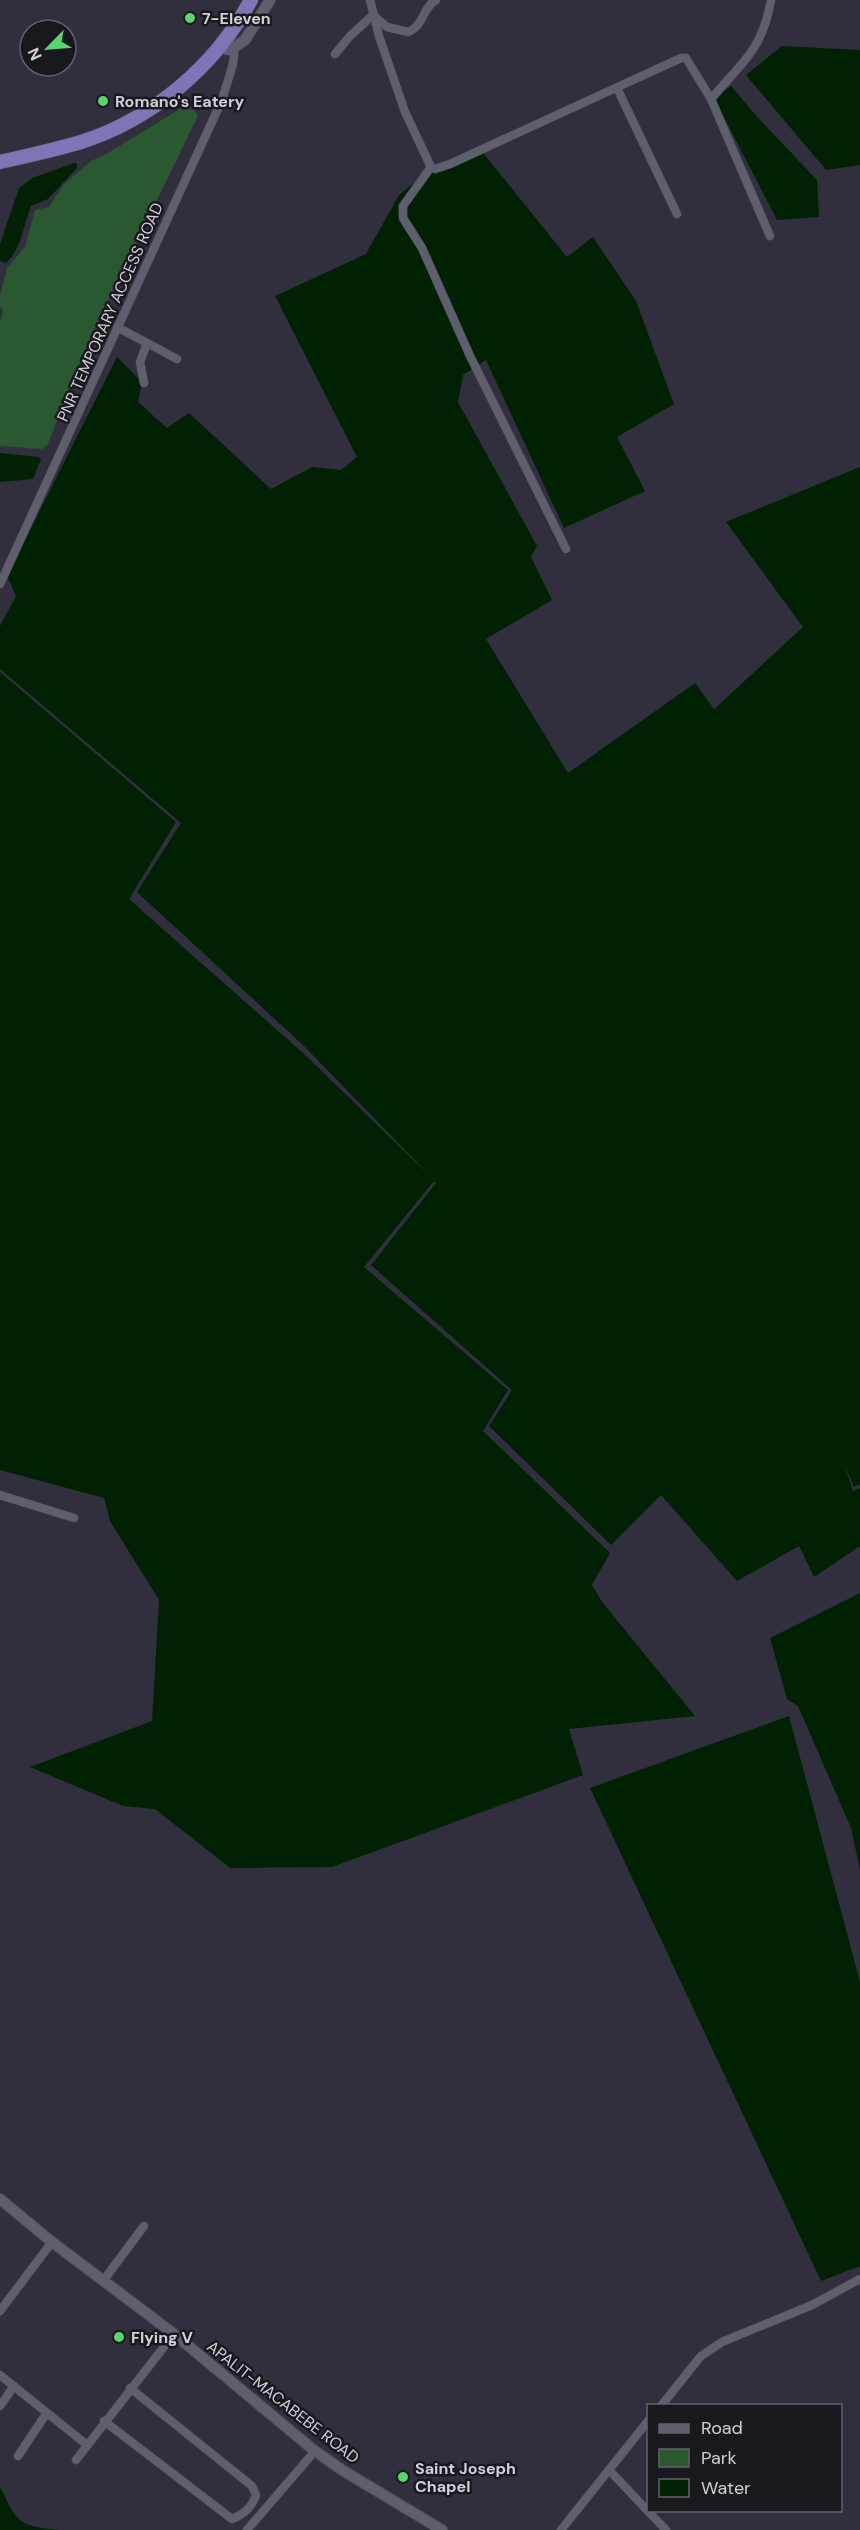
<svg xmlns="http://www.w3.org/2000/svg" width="860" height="2530" viewBox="0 0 860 2530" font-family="'DM Sans',sans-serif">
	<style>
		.green { fill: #2a5831 }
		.water { fill: #002104 }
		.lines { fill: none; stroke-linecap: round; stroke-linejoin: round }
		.minor-casing { stroke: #4d4b57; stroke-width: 9 }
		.secondary-casing { stroke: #4d4b57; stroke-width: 12 }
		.trunk-casing { stroke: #4d4b57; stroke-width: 15 }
		.minor { stroke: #5f5e6d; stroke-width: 8 }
		.secondary { stroke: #5f5e6d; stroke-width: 10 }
		.trunk { stroke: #7e75b6; stroke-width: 14 }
		.poi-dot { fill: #58d56f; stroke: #19181e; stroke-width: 2 }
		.labels { text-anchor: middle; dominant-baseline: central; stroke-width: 5; stroke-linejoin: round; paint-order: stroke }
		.poi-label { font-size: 16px; font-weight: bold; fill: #d1d0d9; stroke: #19181e; text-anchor: start }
		.street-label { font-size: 16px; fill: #d1d0d9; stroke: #19181e }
	</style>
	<rect width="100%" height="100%" fill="#312f3d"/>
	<path class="green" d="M 183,107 L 194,110 L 198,116 L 110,296 L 78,367 L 48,444 L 42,449 L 0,446 L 0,323 L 3,311 L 0,306 L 0,296 L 7,268 L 25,247 L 35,210 L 49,207 L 64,184 L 91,161 L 108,153 Z"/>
	<g class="water">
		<path d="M 782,46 L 860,50 L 860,165 L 826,170 L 746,75 Z"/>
		<path d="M 731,86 L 760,120 L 817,180 L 819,217 L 777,220 L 714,98 Z"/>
		<path d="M 484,154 L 567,257 L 593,237 L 636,301 L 674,404 L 617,437 L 645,491 L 564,528 L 486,360 L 463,375 L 458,402 L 537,546 L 531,557 L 552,600 L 486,639 L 568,773 L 695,683 L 714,709 L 803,627 L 726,522 L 860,467 L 860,1484 L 854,1487 L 845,1466 L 853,1491 L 860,1488 L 860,1546 L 814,1577 L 799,1546 L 737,1581 L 661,1495 L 611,1545 L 489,1426 L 512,1390 L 371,1265 L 436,1183 L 434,1181 L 364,1267 L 508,1390 L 483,1431 L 610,1553 L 592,1585 L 602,1602 L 695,1716 L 569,1729 L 583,1775 L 332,1867 L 230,1868 L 155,1809 L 123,1806 L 30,1767 L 152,1721 L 159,1600 L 110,1521 L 104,1498 L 0,1470 L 0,672 L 176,822 L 129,899 L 303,1053 L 433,1179 L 305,1047 L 137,892 L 181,823 L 0,669 L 0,626 L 16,596 L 7,576 L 117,357 L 142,382 L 138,402 L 167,428 L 189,413 L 271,489 L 312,467 L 341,470 L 357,457 L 275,296 L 366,254 L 399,195 L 435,166 Z"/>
		<path d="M 74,163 L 77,164 L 77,168 L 48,199 L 31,206 C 24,224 21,250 6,263 L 0,261 L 0,244 L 19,188 L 32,178 Z"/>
		<path d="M 0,453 L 39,457 L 41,459 L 33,479 L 0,482 Z"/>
		<path d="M 860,1593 L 860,1870 L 851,1828 L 798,1706 L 787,1699 L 770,1638 Z"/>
		<path d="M 789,1716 L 860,1982 L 860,2266 L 821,2281 L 590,1788 Z"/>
		<path d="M 0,2487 C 18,2523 17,2525 58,2530 L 0,2530 Z"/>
	</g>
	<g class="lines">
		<g class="minor-casing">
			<g id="minor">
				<path d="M 370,0 L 379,36 L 405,112 L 431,167 L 435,169 L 450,164 L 681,58 L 686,58 L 711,99 L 770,236"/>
				<path d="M 335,54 L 350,36 L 373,15 L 387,27 L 408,32 C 424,26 422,8 436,0"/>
				<path d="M 617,88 L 677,214"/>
				<path d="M 711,99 C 742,62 762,51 771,0"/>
				<path d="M 431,167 L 403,206 L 403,218 L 422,248 L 470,356 L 566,549"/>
				<path d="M 117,327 L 177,359"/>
				<path d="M 144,383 L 140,362 L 147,343"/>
				<path d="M 0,584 L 222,100 L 233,64 L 235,47"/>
				<path d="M 0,1495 L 74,1518"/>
				<path d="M 103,2281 L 144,2226"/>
				<path d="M 0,2311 L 52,2242"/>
				<path d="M 0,2375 L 87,2445"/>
				<path d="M 0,2406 L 14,2386"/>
				<path d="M 661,2406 L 701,2356 L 722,2342 L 812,2305 L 860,2279"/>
				<path d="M 104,2421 L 232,2519 C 243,2515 252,2507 256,2495 L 252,2486 L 130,2388"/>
				<path d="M 18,2456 L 46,2414"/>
				<path d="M 76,2460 L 174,2334"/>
				<path d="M 609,2470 L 666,2530"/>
				<path d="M 247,2530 L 315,2451"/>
				<path d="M 561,2530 L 648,2421"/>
			</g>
		</g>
		<g class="secondary-casing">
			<g id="secondary">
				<path d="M 221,48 L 230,50 L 245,40 L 270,0"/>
				<path d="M 0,2199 L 52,2242 L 174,2334 L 315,2451 L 342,2470 L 442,2530"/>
			</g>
		</g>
		<g class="trunk-casing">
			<path id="trunk" d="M 0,162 C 27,156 54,150 81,142 C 153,119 215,66 251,0"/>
		</g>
		<use href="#minor" class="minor"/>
		<use href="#secondary" class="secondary"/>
		<use href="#trunk" class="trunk"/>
	</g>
	<g class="poi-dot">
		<circle cx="190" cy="18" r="6"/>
		<circle cx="103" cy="101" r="6"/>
		<circle cx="119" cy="2337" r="6"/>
		<circle cx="403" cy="2477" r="6"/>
	</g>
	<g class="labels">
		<g class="poi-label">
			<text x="202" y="18">7-Eleven</text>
			<text x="115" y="101">Romano's Eatery</text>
			<text x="131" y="2337">Flying V</text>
			<text x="415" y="2468">Saint Joseph<tspan x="415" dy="18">Chapel</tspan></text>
		</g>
		<g class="street-label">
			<text transform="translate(110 312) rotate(-66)">PNR TEMPORARY ACCESS ROAD</text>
			<text transform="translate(283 2402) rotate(38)">APALIT-MACABEBE ROAD</text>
		</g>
	</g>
	<rect x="647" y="2404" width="195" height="108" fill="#19181e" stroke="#636269" stroke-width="1.5"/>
	<rect x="659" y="2424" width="30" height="9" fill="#5f5e6d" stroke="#636269" stroke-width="1.5"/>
	<text x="701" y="2434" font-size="18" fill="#d1d0d9">Road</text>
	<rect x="659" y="2449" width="30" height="18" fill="#2a5831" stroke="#636269" stroke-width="1.5"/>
	<text x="701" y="2464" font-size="18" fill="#d1d0d9">Park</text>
	<rect x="659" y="2479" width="30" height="18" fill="#002104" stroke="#636269" stroke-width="1.5"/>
	<text x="701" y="2494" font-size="18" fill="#d1d0d9">Water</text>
	<g transform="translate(48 48) rotate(245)"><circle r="28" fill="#19181e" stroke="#636269" stroke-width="1.5"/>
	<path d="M0-4.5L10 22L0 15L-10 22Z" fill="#58d56f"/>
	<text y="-9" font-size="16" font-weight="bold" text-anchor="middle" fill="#d1d0d9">N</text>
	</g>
</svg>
